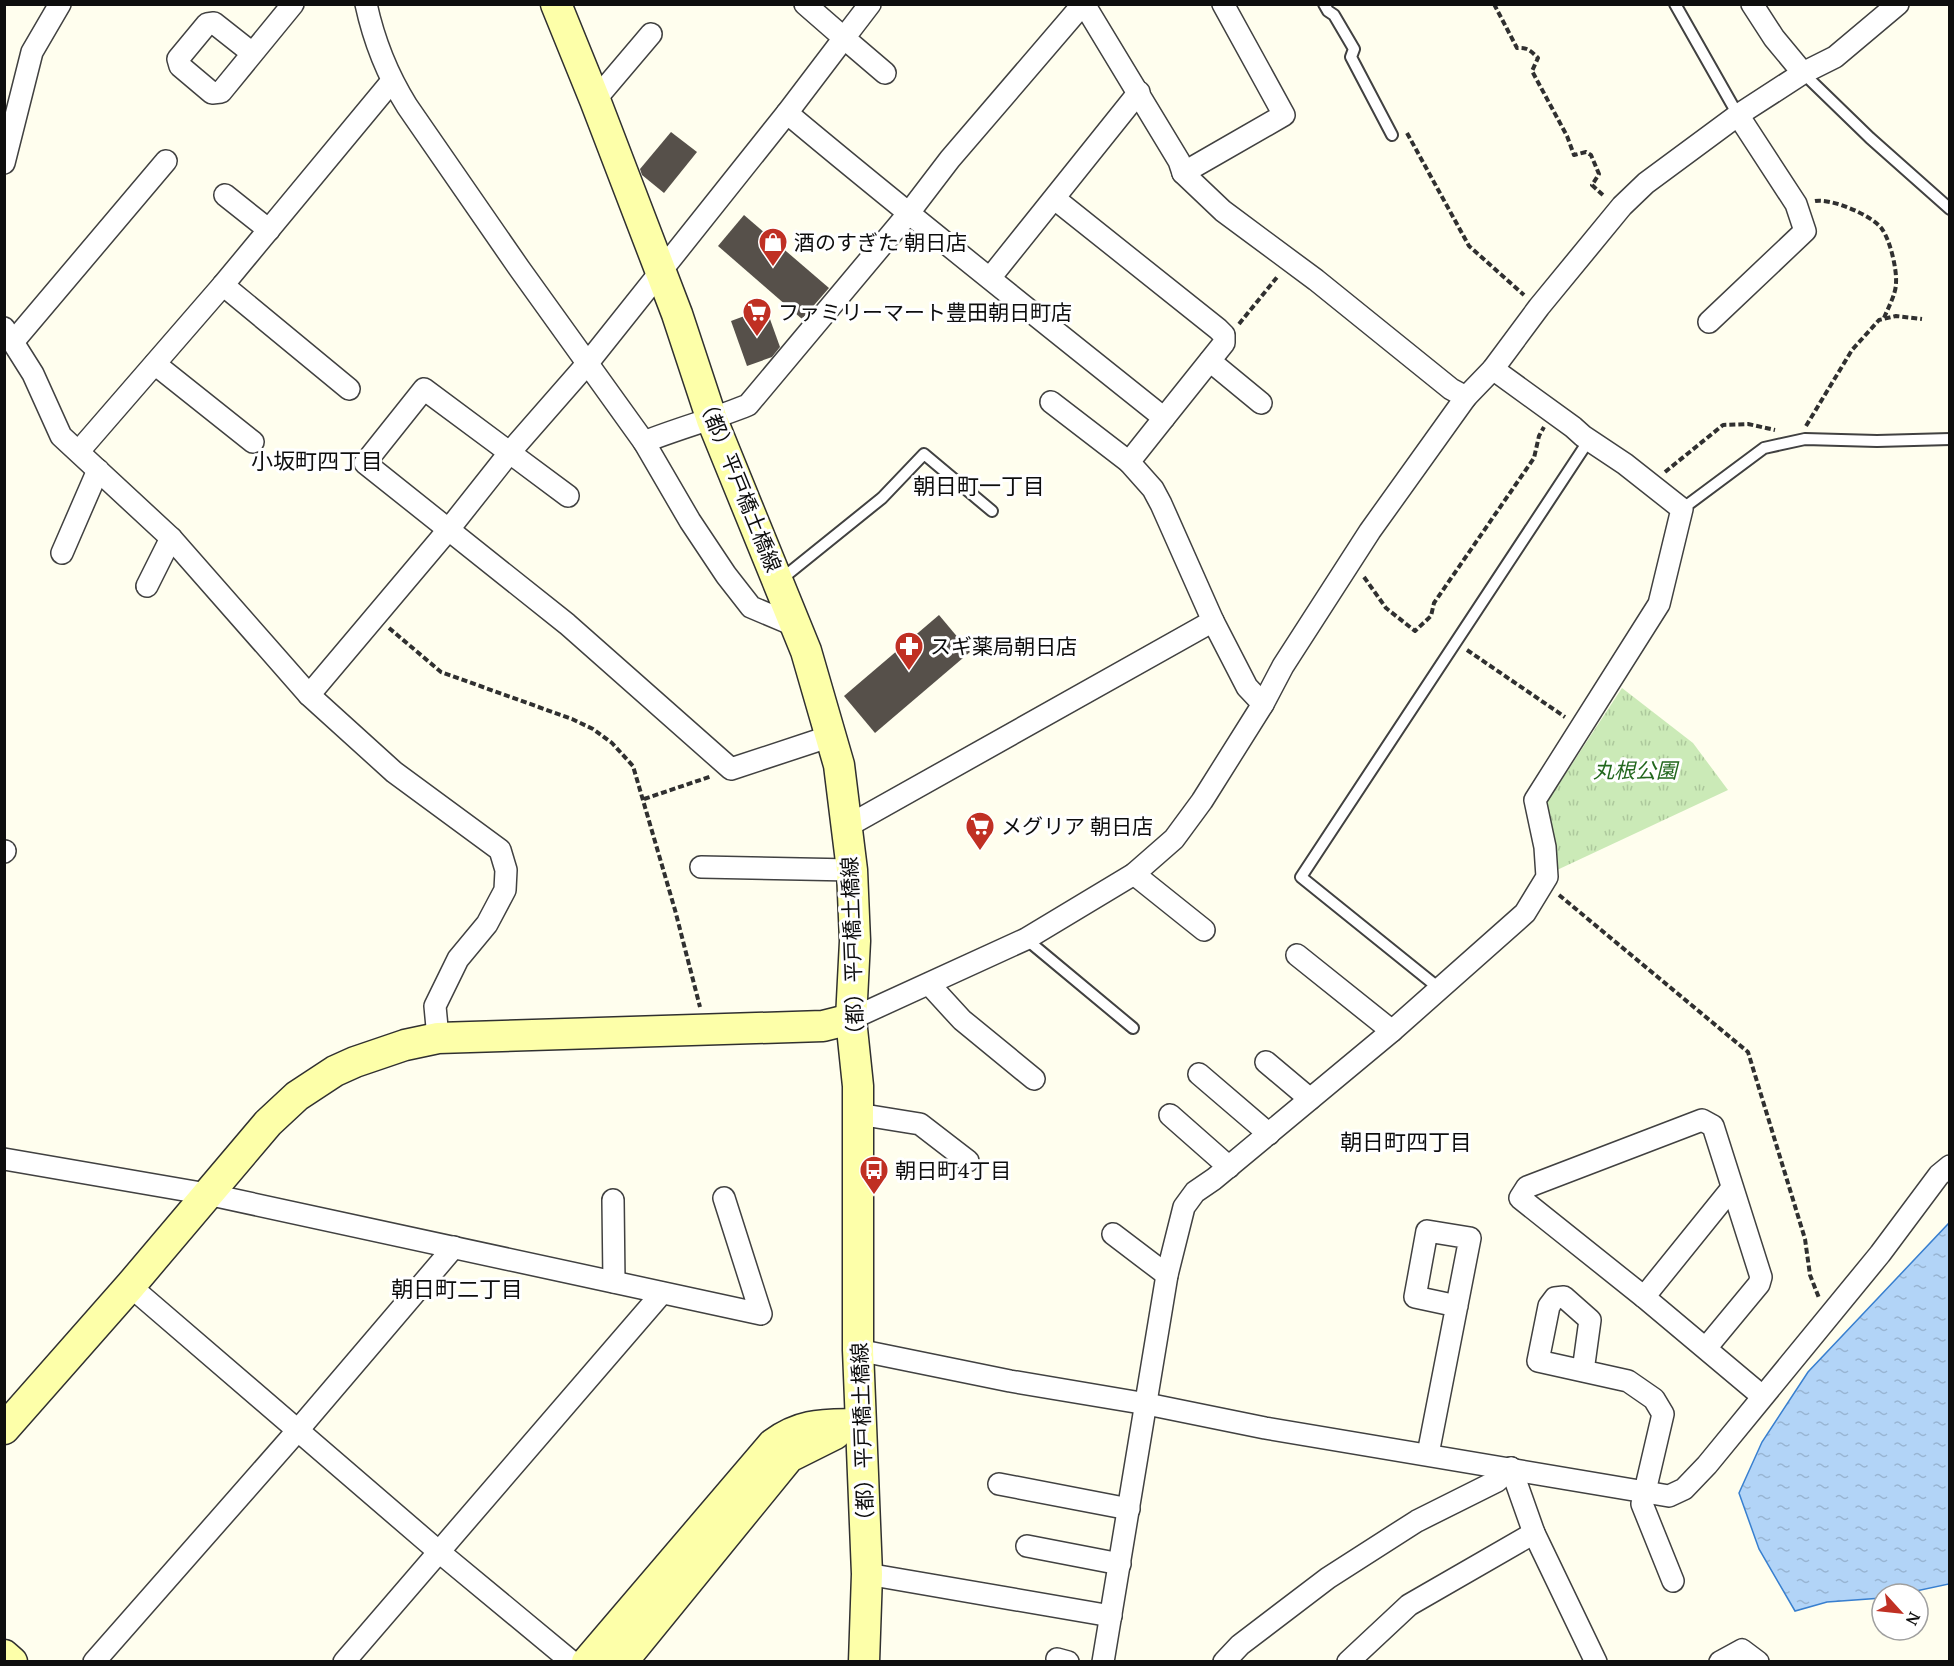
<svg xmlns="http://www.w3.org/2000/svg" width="1954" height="1666" viewBox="0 0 1954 1666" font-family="'PT Serif','Noto Sans JP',serif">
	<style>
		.park { fill: url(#park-tufts) }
		.water { fill: url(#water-ripples); stroke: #387fcf; stroke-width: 1.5 }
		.building { fill: #56504a }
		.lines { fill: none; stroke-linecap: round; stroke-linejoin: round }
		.lane-casing { stroke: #414141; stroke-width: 14 }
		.street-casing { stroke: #414141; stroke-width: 24 }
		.secondary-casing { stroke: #303030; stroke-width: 33 }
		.path { stroke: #303030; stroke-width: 4; stroke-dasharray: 6 3; stroke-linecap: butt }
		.lane { stroke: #fff; stroke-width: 10 }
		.street { stroke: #fff; stroke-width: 21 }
		.secondary { stroke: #fdffa9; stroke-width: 30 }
		.labels { text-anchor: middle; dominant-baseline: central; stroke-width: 6; stroke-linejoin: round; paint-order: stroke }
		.poi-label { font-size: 21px; fill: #0e0e0e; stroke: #fff; text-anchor: start }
		.street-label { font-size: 21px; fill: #0e0e0e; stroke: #fff }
		.park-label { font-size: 21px; font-style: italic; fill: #22671d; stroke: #fff }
		.neighbourhood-label { font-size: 22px; fill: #0e0e0e; stroke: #fff }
	</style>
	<defs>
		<pattern id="park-tufts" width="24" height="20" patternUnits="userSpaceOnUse" patternTransform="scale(1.5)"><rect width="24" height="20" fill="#cbeab7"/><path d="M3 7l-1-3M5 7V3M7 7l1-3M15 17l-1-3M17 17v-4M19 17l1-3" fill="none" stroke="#adc89c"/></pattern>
		<pattern id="water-ripples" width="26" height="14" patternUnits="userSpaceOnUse" patternTransform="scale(1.5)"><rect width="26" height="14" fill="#b2d4f7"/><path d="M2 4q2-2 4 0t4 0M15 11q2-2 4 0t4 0" fill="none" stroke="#98b5d3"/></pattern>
	</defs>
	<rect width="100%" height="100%" fill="#fffeee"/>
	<path class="park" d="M 1622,688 L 1693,743 L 1728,790 L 1557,870 L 1545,805 Z"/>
	<path class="water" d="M 1949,1223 L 1949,1584 L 1902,1594 L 1882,1594 L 1882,1598 L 1827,1602 L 1795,1611 L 1759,1549 L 1739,1493 L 1762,1442 L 1808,1372 Z"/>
	<g class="building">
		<path d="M 671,132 L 697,152 L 664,193 L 642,175 L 640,169 Z"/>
		<path d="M 744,215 L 829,288 L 802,319 L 718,246 Z"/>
		<path d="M 766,308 L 780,347 L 772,357 L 747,366 L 731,321 Z"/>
		<path d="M 939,615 L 970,652 L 875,733 L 844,696 Z"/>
	</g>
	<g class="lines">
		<g class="lane-casing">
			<g id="lane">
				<path d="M 1324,4 L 1328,11 L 1334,15 L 1354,49 L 1351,57 L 1392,135"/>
				<path d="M 1675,4 L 1738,115"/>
				<path d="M 1803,73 L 1870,138 L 1950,209"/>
				<path d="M 1682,509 L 1764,448 L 1805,439 L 1877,441 L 1950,439"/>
				<path d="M 779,581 L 882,498 L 924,454 L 992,511"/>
				<path d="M 1026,939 L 1133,1028"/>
				<path d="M 1440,989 L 1301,877 L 1589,440"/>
			</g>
		</g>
		<g class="street-casing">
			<g id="street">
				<path d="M 366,4 C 374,41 387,74 407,106 L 519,268 L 644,442 L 690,521 L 726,575 L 751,607 L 796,626"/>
				<path d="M 870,4 L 844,38 L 885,73"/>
				<path d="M 1084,4 L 1179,161 L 1183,173 L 1223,211 L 1316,280 L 1451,389 L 1466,397"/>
				<path d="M 1752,4 L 1774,38 L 1803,73"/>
				<path d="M 252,53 L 214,23 L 207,24 L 178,59 L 180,66 L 212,93 L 221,92 L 293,4"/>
				<path d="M 595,100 L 651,34"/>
				<path d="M 787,113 L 844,38 L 805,4"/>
				<path d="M 4,163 L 32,52 L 60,4"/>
				<path d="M 1183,173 L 1284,115 L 1223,4"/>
				<path d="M 225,195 L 269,230"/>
				<path d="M 1055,199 L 1218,329 L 1224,335 L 1224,343 L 1164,418"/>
				<path d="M 990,278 L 1139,92"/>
				<path d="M 223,285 L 349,389"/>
				<path d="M 1709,322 L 1805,231 L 1796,204 L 1738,115"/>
				<path d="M 4,328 L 33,374 L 61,436 L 171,538 L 309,695 L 394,772 L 500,850 L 506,870 L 505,890 L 487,924 L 458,959 L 435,1006 L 438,1038"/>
				<path d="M 13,342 L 166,161"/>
				<path d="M 1210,361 L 1261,403"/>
				<path d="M 155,364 L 253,442"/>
				<path d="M 1051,402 L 1129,462"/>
				<path d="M 644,442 C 679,428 714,419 748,405 L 908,214 L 950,159 L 1083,4"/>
				<path d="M 79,451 L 223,285 L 392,81"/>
				<path d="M 568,496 L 424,389 L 365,463 L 567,624 L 731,769 L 831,736"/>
				<path d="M 62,553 L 98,470"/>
				<path d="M 147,586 L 171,538"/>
				<path d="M 309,695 L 449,529 L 510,452 L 587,364 L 787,113 C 911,217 1038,317 1164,418 L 1129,462 L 1153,489 L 1161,504 L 1213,621 L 1247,687 L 1263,704"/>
				<path d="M 846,827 L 1213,621"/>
				<path d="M 4,852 L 5,851"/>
				<path d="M 701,867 L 852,870"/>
				<path d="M 1134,874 L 1204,930"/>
				<path d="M 1297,955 L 1392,1031"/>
				<path d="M 929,984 L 962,1020 L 1034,1079"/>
				<path d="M 851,1019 L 1026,939 L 1134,874 L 1174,839 L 1202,801 L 1263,704 L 1283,666 L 1370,531 L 1466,397 L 1493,369 L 1539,307 L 1622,206 L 1646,183 L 1738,115 L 1803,73 L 1835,57 L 1898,4"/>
				<path d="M 1266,1062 L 1310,1099"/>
				<path d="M 1199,1074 L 1269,1134"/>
				<path d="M 858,1114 L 920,1124 L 968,1161"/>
				<path d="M 1170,1115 L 1229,1167"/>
				<path d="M 4,1159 L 207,1194 L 761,1314 L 724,1198"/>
				<path d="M 613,1200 L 614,1282"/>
				<path d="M 1113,1234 L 1167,1275"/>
				<path d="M 130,1286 L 438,1551 L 572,1662"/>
				<path d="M 1644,1297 L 1732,1188"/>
				<path d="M 1706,1348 L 1759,1284 L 1761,1277 L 1713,1126 L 1702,1120 L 1527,1187 L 1520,1198 L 1644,1297 L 1762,1396"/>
				<path d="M 858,1350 L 1010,1381 L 1147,1404 L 1265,1428 L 1669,1496 L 1684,1489 L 1707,1465 L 1880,1254 L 1939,1175 L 1950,1166"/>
				<path d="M 1583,1371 L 1590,1320 L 1564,1297 L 1555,1298 L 1549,1306 L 1538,1361 L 1628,1381 L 1654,1399 L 1663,1414 L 1642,1504 L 1673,1581"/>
				<path d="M 1428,1454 L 1470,1238 L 1427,1231 L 1415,1297 L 1457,1306"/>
				<path d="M 1511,1468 L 1534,1533 L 1596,1662"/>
				<path d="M 999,1484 L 1129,1509"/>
				<path d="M 1027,1546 L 1120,1564"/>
				<path d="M 867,1574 L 1111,1616"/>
				<path d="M 1057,1659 L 1068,1662"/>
				<path d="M 94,1662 L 298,1430 L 454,1247"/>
				<path d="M 344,1662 L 662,1293"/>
				<path d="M 1103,1662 L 1167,1275 L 1184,1207 L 1195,1192 L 1214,1179 L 1392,1031 L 1525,913 L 1547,877 L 1545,847 L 1535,800 L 1659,604 L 1682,509 L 1625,464 L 1583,436 L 1573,427 L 1493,369"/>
				<path d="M 1224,1662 L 1240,1645 L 1328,1578 L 1417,1521 L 1497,1481 L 1511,1468"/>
				<path d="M 1348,1662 L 1409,1605 L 1534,1533"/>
				<path d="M 1720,1662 L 1742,1650 L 1758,1662"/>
			</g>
		</g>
		<g class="secondary-casing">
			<g id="secondary">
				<path d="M 556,4 L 595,100 L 677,314 L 712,420 L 806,651 L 839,765 L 852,870 L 855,941 L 851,1019 L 858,1086 L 858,1350 L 867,1574 L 864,1662"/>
				<path d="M 4,1429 L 130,1286 L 268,1123 L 297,1096 L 335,1071 L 355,1062 L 405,1045 L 438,1038 L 823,1026 L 851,1019"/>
				<path d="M 4,1655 L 12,1662"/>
				<path d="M 587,1662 L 773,1444 C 803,1422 825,1425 860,1424"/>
				<path d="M 622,1662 L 789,1457 L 835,1434"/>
			</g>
		</g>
		<g class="path">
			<path d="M 1494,4 L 1517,48 C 1527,47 1531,51 1538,58 L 1532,71 L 1567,136 L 1574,155 L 1586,152 L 1591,155 L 1599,174 L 1592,185 L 1605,197"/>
			<path d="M 1407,133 L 1469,246 L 1524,295"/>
			<path d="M 1815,201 C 1831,198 1872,215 1882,229 C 1890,240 1897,269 1896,283 C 1896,294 1888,308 1884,318"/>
			<path d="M 1239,324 L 1278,276"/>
			<path d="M 1806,426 L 1852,350 L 1879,320 L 1896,316 L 1922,319"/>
			<path d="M 1665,472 L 1723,425 L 1748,424 L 1775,430"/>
			<path d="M 1364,577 L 1386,608 L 1415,631 L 1431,616 L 1434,603 L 1534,458 L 1539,436 L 1544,427"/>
			<path d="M 389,628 L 441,672 L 572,719 L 593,729 L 612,743 L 633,766 L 675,910 L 700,1007"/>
			<path d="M 1467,650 L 1565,717"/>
			<path d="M 644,799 L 712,776"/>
			<path d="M 1559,895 L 1748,1052 L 1805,1239 L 1810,1275 L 1819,1298"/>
		</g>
		<use href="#lane" class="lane"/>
		<use href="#street" class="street"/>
		<use href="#secondary" class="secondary"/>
	</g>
	<defs>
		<g id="shop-pin" transform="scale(1.5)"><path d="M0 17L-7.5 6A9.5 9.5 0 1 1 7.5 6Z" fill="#c03023" stroke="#fff"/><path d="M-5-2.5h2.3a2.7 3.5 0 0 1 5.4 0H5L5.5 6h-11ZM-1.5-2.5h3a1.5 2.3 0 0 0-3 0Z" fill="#fff"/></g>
		<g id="supermarket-pin" transform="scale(1.5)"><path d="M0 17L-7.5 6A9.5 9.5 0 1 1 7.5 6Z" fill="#c03023" stroke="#fff"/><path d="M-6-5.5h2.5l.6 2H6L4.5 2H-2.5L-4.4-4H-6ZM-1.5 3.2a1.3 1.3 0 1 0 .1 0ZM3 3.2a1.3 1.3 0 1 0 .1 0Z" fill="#fff"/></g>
		<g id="pharmacy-pin" transform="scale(1.5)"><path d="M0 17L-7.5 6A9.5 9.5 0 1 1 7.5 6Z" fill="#c03023" stroke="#fff"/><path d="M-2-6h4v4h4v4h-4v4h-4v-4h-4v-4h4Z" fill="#fff"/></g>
		<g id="bus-pin" transform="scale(1.5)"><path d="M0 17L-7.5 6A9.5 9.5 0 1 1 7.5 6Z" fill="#c03023" stroke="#fff"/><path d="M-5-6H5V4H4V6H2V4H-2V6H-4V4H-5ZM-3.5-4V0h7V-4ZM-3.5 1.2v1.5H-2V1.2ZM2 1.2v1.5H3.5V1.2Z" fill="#fff"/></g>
	</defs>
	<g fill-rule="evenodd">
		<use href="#shop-pin" x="773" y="242"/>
		<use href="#supermarket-pin" x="757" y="312"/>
		<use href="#pharmacy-pin" x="909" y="646"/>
		<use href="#supermarket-pin" x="980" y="826"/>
		<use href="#bus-pin" x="874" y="1170"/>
	</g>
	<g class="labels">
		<g class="poi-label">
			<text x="794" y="242">酒のすぎた 朝日店</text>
			<text x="778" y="312">ファミリーマート豊田朝日町店</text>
			<text x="930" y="646">スギ薬局朝日店</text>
			<text x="1001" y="826">メグリア 朝日店</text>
			<text x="895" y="1170">朝日町4丁目</text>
		</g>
		<g class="street-label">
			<text transform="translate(740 483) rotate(68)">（都）平戸橋土橋線</text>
			<text transform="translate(852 951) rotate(-92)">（都）平戸橋土橋線</text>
			<text transform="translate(862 1437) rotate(-92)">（都）平戸橋土橋線</text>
		</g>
		<g class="park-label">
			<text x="1635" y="770">丸根公園</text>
		</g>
		<g class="neighbourhood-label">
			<text x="317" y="460">小坂町四丁目</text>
			<text x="979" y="485">朝日町一丁目</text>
			<text x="1406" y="1141">朝日町四丁目</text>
			<text x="457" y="1288">朝日町二丁目</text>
		</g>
	</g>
	<rect width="1954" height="1666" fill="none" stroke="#0e0e0e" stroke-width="12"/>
	<g transform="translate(1900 1612) rotate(117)"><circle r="28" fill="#ffffff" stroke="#9f9f9f" stroke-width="1.5"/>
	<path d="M0-4.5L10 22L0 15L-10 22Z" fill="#c03023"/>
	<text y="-9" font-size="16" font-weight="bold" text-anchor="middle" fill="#0e0e0e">N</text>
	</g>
</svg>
